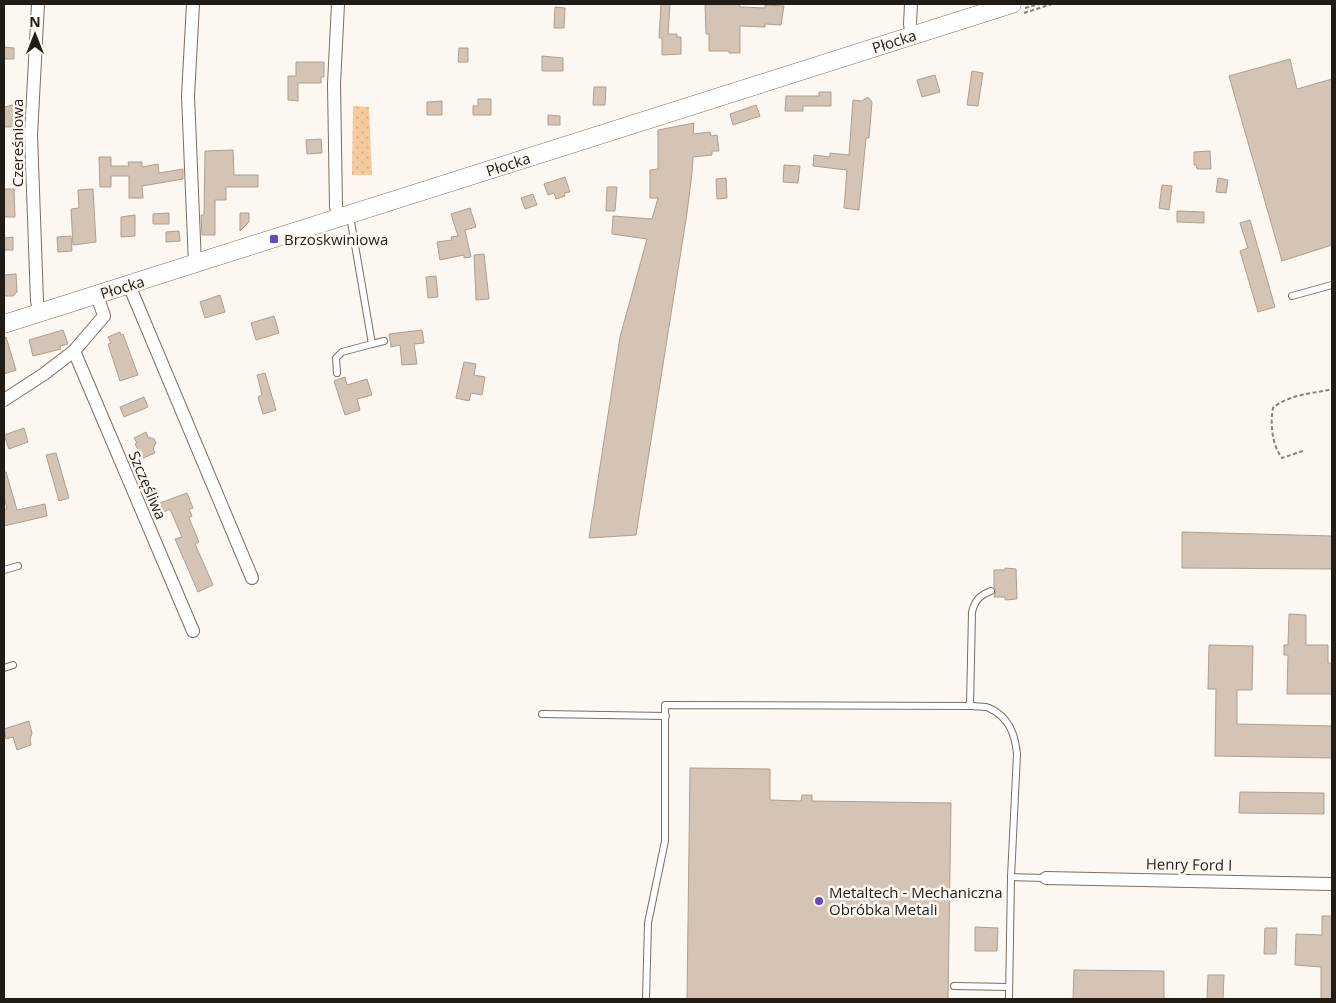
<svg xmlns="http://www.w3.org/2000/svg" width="1336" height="1003" viewBox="0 0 1336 1003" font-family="'Open Sans',sans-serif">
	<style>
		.green { fill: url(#green-dots) }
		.building { fill: #d3c4b5; stroke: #ad9f91 }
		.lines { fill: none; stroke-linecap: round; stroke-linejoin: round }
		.lane-casing { stroke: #7b6e61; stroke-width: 8 }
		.street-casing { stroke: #7b6e61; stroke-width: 14 }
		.secondary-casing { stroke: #7b6e61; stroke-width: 19 }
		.path { stroke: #86817b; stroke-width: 2; stroke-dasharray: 4 2.5; stroke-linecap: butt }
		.lane { stroke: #fff; stroke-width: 6 }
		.street { stroke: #fff; stroke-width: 12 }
		.secondary { stroke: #fff; stroke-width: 18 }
		.poi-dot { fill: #6549c2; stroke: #fdf7f1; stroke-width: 2 }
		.labels { text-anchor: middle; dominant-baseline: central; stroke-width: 5; stroke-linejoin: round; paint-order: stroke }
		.street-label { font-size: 15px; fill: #211c16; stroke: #fdf7f1 }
		.poi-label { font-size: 15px; fill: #211c16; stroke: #fdf7f1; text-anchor: start }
	</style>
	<defs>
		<pattern id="green-dots" width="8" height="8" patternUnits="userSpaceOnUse" patternTransform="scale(1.25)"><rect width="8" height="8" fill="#f6ca9c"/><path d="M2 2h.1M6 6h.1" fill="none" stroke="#d3ad86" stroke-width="1.8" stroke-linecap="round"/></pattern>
	</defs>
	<rect width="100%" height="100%" fill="#fdf7f1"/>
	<path class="green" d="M 353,106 L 369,107 L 372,175 L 352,175 Z"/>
	<g class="building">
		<path d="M 661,4 L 670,4 L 668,34 L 677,34 L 677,37 L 681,37 L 681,54 L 662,55 L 662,38 L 659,38 Z"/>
		<path d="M 705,4 L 739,4 L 740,7 L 765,8 L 765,5 L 784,6 L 781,25 L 765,24 L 765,27 L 740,26 L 740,53 L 729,53 L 729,51 L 709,51 L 709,34 L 706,34 Z"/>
		<path d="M 555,7 L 565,8 L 564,28 L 554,28 Z"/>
		<path d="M 4,47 L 14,48 L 14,59 L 4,59 Z"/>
		<path d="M 459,48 L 468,48 L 468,62 L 458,62 Z"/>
		<path d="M 542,56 L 563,58 L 563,71 L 542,71 Z"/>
		<path d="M 1290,59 L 1297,89 L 1332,79 L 1332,245 L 1282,261 L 1229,76 Z"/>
		<path d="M 296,62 L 324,62 L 324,77 L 321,77 L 321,83 L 298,83 L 298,101 L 288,100 L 288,76 L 296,76 Z"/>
		<path d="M 972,71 L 983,73 L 978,106 L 967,105 Z"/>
		<path d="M 935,75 L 940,92 L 922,97 L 917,80 Z"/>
		<path d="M 594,87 L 606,87 L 605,105 L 593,105 Z"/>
		<path d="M 819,92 L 831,92 L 831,106 L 803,106 L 803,111 L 785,111 L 786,96 L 819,96 Z"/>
		<path d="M 868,97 L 872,102 L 869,138 L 866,138 L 859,210 L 844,208 L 847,170 L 813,166 L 814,155 L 830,157 L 830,153 L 849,155 L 853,100 L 862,101 Z"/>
		<path d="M 478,99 L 491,99 L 491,115 L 473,115 L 473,106 L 478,106 Z"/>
		<path d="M 442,101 L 442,115 L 427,115 L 427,102 Z"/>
		<path d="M 13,105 L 13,127 L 4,127 L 4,107 Z"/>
		<path d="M 756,105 L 760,116 L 733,125 L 730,114 Z"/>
		<path d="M 548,115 L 560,116 L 560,125 L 548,125 Z"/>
		<path d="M 694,123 L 693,134 L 710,132 L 711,136 L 717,135 L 719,151 L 712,151 L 712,155 L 693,157 L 692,173 L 687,213 L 636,535 L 589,538 L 620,337 L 647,239 L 612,234 L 613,216 L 652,219 L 658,198 L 650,198 L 650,170 L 658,169 L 658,130 Z"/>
		<path d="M 321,139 L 322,153 L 307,154 L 306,140 Z"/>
		<path d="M 233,150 L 234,175 L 258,175 L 258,187 L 226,187 L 226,200 L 215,200 L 215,235 L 202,235 L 201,215 L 204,215 L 205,151 Z"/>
		<path d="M 1210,151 L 1211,169 L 1197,169 L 1196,165 L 1194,165 L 1194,152 Z"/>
		<path d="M 99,157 L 111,157 L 111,166 L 129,166 L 128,162 L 142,162 L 142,167 L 158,164 L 159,173 L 183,169 L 183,179 L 142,186 L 143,198 L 129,198 L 129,176 L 111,176 L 111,187 L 100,187 Z"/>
		<path d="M 784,165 L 800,166 L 798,183 L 783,182 Z"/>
		<path d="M 565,177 L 570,192 L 564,193 L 565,196 L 556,199 L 554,193 L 548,195 L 544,184 Z"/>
		<path d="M 726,178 L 727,198 L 717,199 L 716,179 Z"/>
		<path d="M 1218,178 L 1228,180 L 1226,193 L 1216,192 Z"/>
		<path d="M 1162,185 L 1172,186 L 1169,210 L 1159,208 Z"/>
		<path d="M 607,187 L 617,187 L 615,211 L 606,211 Z"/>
		<path d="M 4,189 L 14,189 L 15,217 L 4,217 Z"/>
		<path d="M 93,189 L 96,242 L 73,245 L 71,209 L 79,208 L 78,190 Z"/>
		<path d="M 533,194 L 537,205 L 525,209 L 521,198 Z"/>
		<path d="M 470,208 L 476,227 L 465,230 L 471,257 L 464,258 L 464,255 L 440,260 L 437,242 L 452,240 L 451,237 L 458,236 L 451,214 Z"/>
		<path d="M 1177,211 L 1204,212 L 1204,223 L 1177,222 Z"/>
		<path d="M 169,213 L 169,224 L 153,224 L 153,214 Z"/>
		<path d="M 240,213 L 249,213 L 249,222 L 240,231 Z"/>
		<path d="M 135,215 L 135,236 L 121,237 L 121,217 Z"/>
		<path d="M 1250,220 L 1275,307 L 1258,312 L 1240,251 L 1248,248 L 1240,223 Z"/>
		<path d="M 179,231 L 180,241 L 166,242 L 166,232 Z"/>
		<path d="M 71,236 L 72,251 L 58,252 L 57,237 Z"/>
		<path d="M 13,237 L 13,250 L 4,250 L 4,238 Z"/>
		<path d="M 484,254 L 489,299 L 476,300 L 474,255 Z"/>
		<path d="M 16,274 L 17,292 L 13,296 L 4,296 L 4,275 Z"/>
		<path d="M 436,276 L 438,297 L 428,298 L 426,277 Z"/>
		<path d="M 220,295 L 225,312 L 205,318 L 200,302 Z"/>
		<path d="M 274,316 L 279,333 L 256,340 L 251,323 Z"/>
		<path d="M 63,330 L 68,344 L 60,346 L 61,349 L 33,356 L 29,340 Z"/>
		<path d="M 422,330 L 424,343 L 414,344 L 417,364 L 402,365 L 400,345 L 391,347 L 389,334 Z"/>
		<path d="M 120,332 L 121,335 L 123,334 L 138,375 L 120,381 L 108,344 L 111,343 L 108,337 Z"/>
		<path d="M 6,337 L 16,370 L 4,374 L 4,338 Z"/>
		<path d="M 464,362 L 476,364 L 474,375 L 485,377 L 482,395 L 471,393 L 469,401 L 456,398 Z"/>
		<path d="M 265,373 L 276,410 L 263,414 L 258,397 L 262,395 L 257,375 Z"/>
		<path d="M 345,377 L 347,385 L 367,379 L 372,395 L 357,399 L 360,410 L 345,415 L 334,381 Z"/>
		<path d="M 144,397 L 148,407 L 124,417 L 120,407 Z"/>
		<path d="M 24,428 L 28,442 L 9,449 L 4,435 Z"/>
		<path d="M 146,432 L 148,437 L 154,439 L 156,443 L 153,449 L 155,453 L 143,458 L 135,444 L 137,443 L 134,438 Z"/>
		<path d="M 56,453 L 69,498 L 59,501 L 46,455 Z"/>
		<path d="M 4,472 L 6,472 L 17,510 L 45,504 L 47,516 L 4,526 L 4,509 L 7,509 L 4,497 Z"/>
		<path d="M 187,493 L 193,508 L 189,509 L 192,516 L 189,518 L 199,542 L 195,544 L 213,585 L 198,592 L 175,539 L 182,537 L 170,509 L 164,512 L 160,503 Z"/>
		<path d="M 1182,532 L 1332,536 L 1332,569 L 1182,568 Z"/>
		<path d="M 1005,568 L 1016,569 L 1017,599 L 1005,600 L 1005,597 L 994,597 L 996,591 L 994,587 L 994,570 L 1005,570 Z"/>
		<path d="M 1289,614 L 1306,615 L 1306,645 L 1328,645 L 1328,663 L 1332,663 L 1332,694 L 1287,694 L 1288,655 L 1284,655 L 1284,645 L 1288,645 Z"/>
		<path d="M 1209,645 L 1253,646 L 1252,690 L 1237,690 L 1237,724 L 1332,726 L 1332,758 L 1215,756 L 1216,689 L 1208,689 Z"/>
		<path d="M 29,721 L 32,733 L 30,739 L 31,745 L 17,750 L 13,737 L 6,739 L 4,729 Z"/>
		<path d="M 690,768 L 770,769 L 770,800 L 801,801 L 802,795 L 812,795 L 812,801 L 951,803 L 948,999 L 687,999 Z"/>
		<path d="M 1240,792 L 1324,793 L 1324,814 L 1239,813 Z"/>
		<path d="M 1322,916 L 1332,916 L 1332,999 L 1321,999 L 1321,967 L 1295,965 L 1296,934 L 1322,935 Z"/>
		<path d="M 975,927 L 998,928 L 997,951 L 975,951 Z"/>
		<path d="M 1265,928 L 1277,928 L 1276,954 L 1264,954 Z"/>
		<path d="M 1074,970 L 1164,971 L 1164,999 L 1073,999 Z"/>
		<path d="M 1208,975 L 1224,975 L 1223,999 L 1207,999 Z"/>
	</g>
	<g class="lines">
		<g class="lane-casing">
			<g id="lane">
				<path d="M 1292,296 L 1332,285"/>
				<path d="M 372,344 L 384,341"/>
				<path d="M 337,373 L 336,358 L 342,352 L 372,344 L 350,216"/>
				<path d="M 4,570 L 18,566"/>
				<path d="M 4,668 L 13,665"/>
				<path d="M 970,706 L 972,612 C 975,600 980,595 991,591"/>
				<path d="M 542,714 L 666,716"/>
				<path d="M 1011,877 L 1046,878"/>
				<path d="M 954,986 L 1009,987"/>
				<path d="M 646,999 L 648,923 L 665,841 L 665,705 L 973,706 C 978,707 984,706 989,708 C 1009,717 1015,734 1017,754 L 1011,877 L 1009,999"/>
			</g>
		</g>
		<g class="street-casing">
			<g id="street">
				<path d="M 38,4 L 31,135 L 37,301 L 40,313"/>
				<path d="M 193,4 L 188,96 L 195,264"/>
				<path d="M 338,4 L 334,84 L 336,207 L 339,218"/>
				<path d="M 911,4 L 910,24 L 912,36"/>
				<path d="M 129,285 L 252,578"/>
				<path d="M 74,351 L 193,631"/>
				<path d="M 4,400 L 44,374 L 74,351 L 104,316 L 97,295"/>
				<path d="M 1046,878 L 1332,884"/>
			</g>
		</g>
		<g class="secondary-casing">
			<path id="secondary" d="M 4,324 L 1012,4"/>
		</g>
		<g class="path">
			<path d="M 1025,8 L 1040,4"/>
			<path d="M 1024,13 L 1052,4"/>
			<path d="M 1303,451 L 1282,458 C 1272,445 1270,424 1273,408 C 1289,394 1312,394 1332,389"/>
		</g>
		<use href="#lane" class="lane"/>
		<use href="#street" class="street"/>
		<use href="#secondary" class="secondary"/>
	</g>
	<g class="poi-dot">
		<rect x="269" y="234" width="10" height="10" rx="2.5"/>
		<circle cx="819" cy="901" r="5"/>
	</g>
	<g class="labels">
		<g class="street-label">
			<text transform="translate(894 41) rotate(-18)">Płocka</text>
			<text transform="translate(17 143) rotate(-90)">Czereśniowa</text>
			<text transform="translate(508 164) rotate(-18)">Płocka</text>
			<text transform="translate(122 287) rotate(-17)">Płocka</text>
			<text transform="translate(148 485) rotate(67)">Szczęśliwa</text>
			<text transform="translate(1189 864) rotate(1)">Henry Ford I</text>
		</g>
		<g class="poi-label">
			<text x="284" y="239">Brzoskwiniowa</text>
			<text x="829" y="892">Metaltech - Mechaniczna<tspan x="829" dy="17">Obróbka Metali</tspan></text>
		</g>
	</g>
	<rect width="1336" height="1003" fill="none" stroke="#211c16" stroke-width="10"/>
	<g transform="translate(35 35)" stroke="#fdf7f1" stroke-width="4" paint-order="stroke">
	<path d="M0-4L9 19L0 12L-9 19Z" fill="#211c16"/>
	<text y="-8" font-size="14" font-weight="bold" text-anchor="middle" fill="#211c16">N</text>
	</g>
</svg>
